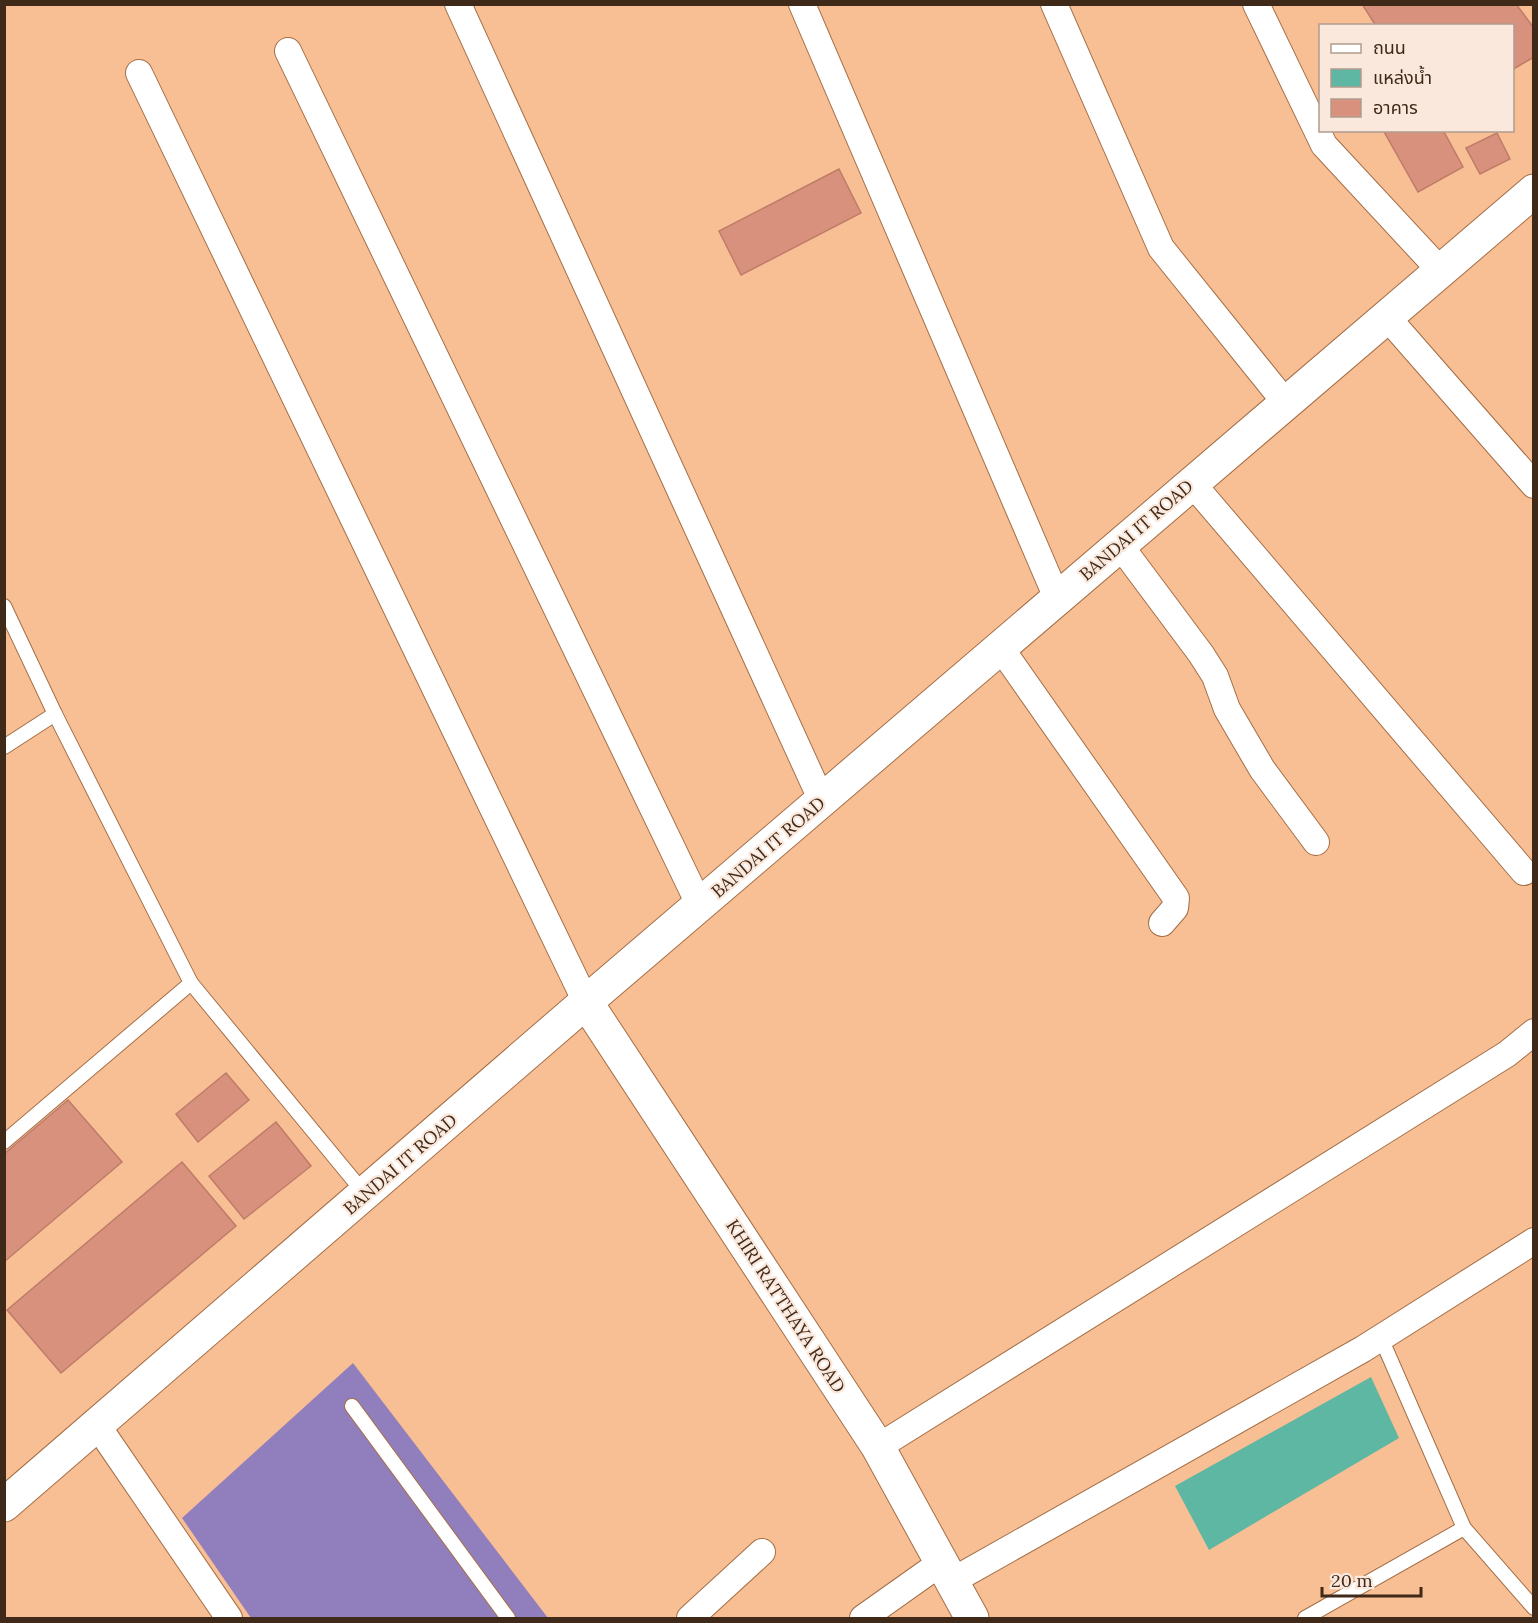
<svg xmlns="http://www.w3.org/2000/svg" width="1538" height="1623" viewBox="0 0 1538 1623" font-family="Lora,'Noto Sans Thai',serif">
	<style>
		.forest { fill: #917fbd }
		.water { fill: #5eb7a3 }
		.building { fill: #d8917c; stroke: #be7c69; stroke-width: 1.5 }
		.lines { fill: none; stroke-linecap: round; stroke-linejoin: round }
		.lane-casing { stroke: #a46f47; stroke-width: 16 }
		.street-casing { stroke: #a46f47; stroke-width: 28 }
		.secondary-casing { stroke: #a46f47; stroke-width: 35 }
		.lane { stroke: #fff; stroke-width: 14 }
		.street { stroke: #fff; stroke-width: 26 }
		.secondary { stroke: #fff; stroke-width: 33 }
		.labels { text-anchor: middle; dominant-baseline: central; stroke-width: 4.5; stroke-linejoin: round; paint-order: stroke }
		.street-label { font-size: 18px; fill: #3f2918; stroke: #fbe8dc }
	</style>
	<rect width="100%" height="100%" fill="#f8be94"/>
	<path class="forest" d="M 353,1363 L 548,1618 L 251,1618 L 182,1518 Z"/>
	<path class="water" d="M 1371,1377 L 1399,1438 L 1209,1550 L 1175,1486 Z"/>
	<g class="building">
		<path d="M 1362,4 L 1516,4 L 1534,28 L 1534,57 L 1512,70 L 1512,26 L 1376,26 Z"/>
		<path d="M 1383,130 L 1443,130 L 1463,167 L 1418,192 Z"/>
		<path d="M 1497,133 L 1510,159 L 1480,174 L 1466,148 Z"/>
		<path d="M 839,169 L 861,213 L 741,275 L 719,231 Z"/>
		<path d="M 226,1073 L 249,1100 L 198,1142 L 176,1114 Z"/>
		<path d="M 68,1100 L 122,1162 L 4,1262 L 4,1154 Z"/>
		<path d="M 276,1122 L 311,1166 L 244,1219 L 209,1176 Z"/>
		<path d="M 182,1162 L 236,1226 L 61,1373 L 7,1310 Z"/>
	</g>
	<g class="lines">
		<g class="lane-casing">
			<g id="lane">
				<path d="M 4,606 L 55,714 L 4,747"/>
				<path d="M 55,714 L 191,983"/>
				<path d="M 4,1142 L 191,983 L 365,1194"/>
				<path d="M 1381,1338 L 1464,1528"/>
				<path d="M 352,1406 L 508,1618"/>
				<path d="M 1305,1618 L 1464,1528 L 1534,1608"/>
			</g>
		</g>
		<g class="street-casing">
			<g id="street">
				<path d="M 458,4 L 822,801"/>
				<path d="M 802,4 L 1057,598"/>
				<path d="M 1054,4 L 1161,248 L 1285,402"/>
				<path d="M 1256,4 L 1324,145 L 1439,269"/>
				<path d="M 288,51 L 700,906"/>
				<path d="M 139,73 L 586,1002"/>
				<path d="M 1386,316 L 1534,485"/>
				<path d="M 1191,482 L 1524,872"/>
				<path d="M 1119,544 L 1201,654 L 1215,676 L 1227,709 L 1262,769 L 1316,842"/>
				<path d="M 1000,647 L 1176,898 L 1175,908 L 1162,923"/>
				<path d="M 97,1425 L 229,1618"/>
				<path d="M 878,1447 L 1507,1054 L 1534,1032"/>
				<path d="M 952,1581 L 1363,1349 L 1534,1241"/>
				<path d="M 690,1618 L 762,1552"/>
				<path d="M 863,1618 L 942,1562"/>
			</g>
		</g>
		<g class="secondary-casing">
			<g id="secondary">
				<path d="M 586,1002 L 878,1447 L 972,1618"/>
				<path d="M 4,1505 L 586,1002 L 1534,191"/>
			</g>
		</g>
		<use href="#lane" class="lane"/>
		<use href="#street" class="street"/>
		<use href="#secondary" class="secondary"/>
	</g>
	<g class="labels">
		<g class="street-label">
			<text transform="translate(1136 530) rotate(-41)">BANDAI IT ROAD</text>
			<text transform="translate(768 847) rotate(-41)">BANDAI IT ROAD</text>
			<text transform="translate(400 1164) rotate(-41)">BANDAI IT ROAD</text>
			<text transform="translate(786 1306) rotate(57)">KHIRI RATTHAYA ROAD</text>
		</g>
	</g>
	<rect width="1538" height="1623" fill="none" stroke="#3f2918" stroke-width="12"/>
	<rect x="1319" y="24" width="195" height="108" fill="#fbe8dc" stroke="#b09c8e" stroke-width="1.5"/>
	<rect x="1331" y="44" width="30" height="9" fill="#ffffff" stroke="#b09c8e" stroke-width="1.5"/>
	<text x="1373" y="54" font-size="18" fill="#3f2918">ถนน</text>
	<rect x="1331" y="69" width="30" height="18" fill="#5eb7a3" stroke="#b09c8e" stroke-width="1.5"/>
	<text x="1373" y="84" font-size="18" fill="#3f2918">แหล่งน้ำ</text>
	<rect x="1331" y="99" width="30" height="18" fill="#d8917c" stroke="#b09c8e" stroke-width="1.5"/>
	<text x="1373" y="114" font-size="18" fill="#3f2918">อาคาร</text>
	<path d="M1322 1587v9h99v-9" fill="none" stroke="#3f2918" stroke-width="3"/>
	<text x="1331" y="1587" font-size="18" fill="#3f2918" stroke="#fbe8dc" stroke-width="4.5" paint-order="stroke">20 m</text>
</svg>
